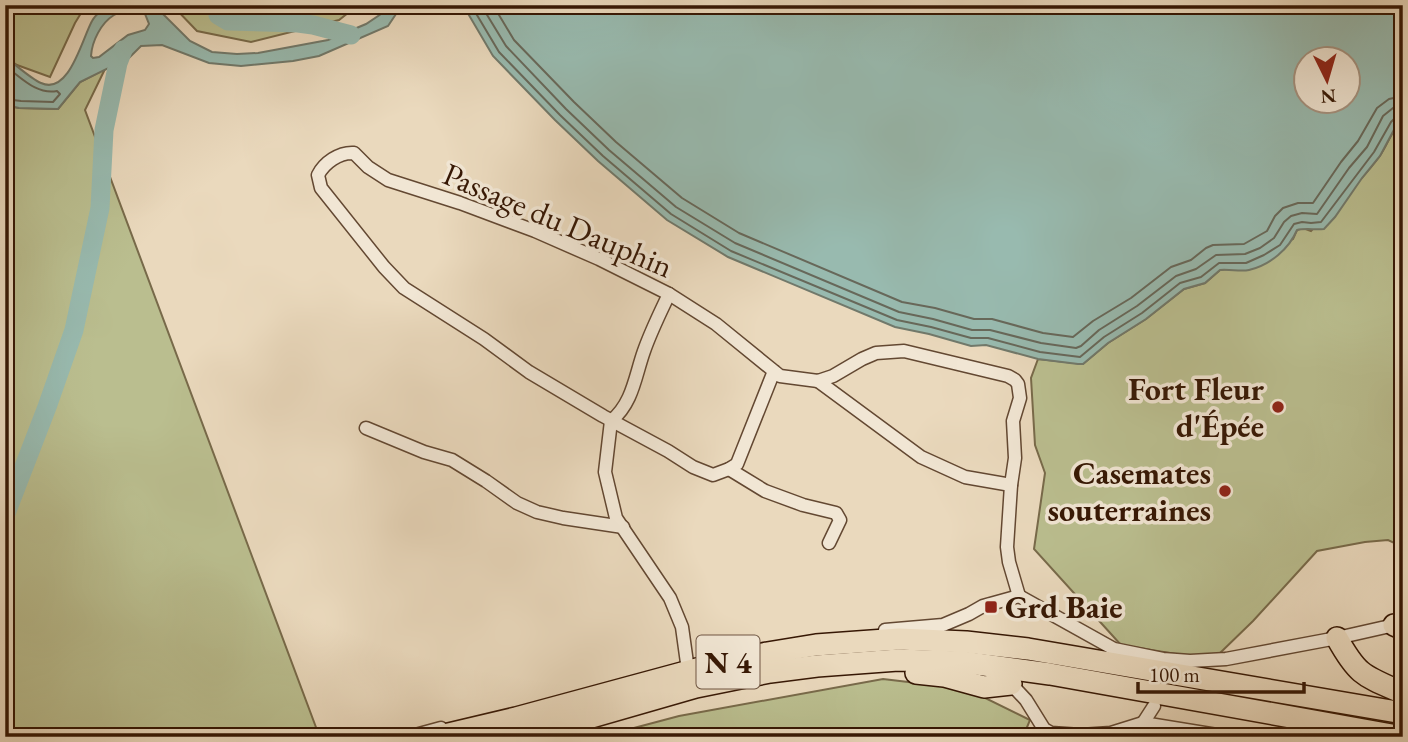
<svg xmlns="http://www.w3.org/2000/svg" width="1408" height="742" viewBox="0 0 1408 742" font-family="'EB Garamond',serif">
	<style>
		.green { fill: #babe8f; stroke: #786a4a; stroke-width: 2 }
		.water { fill: #98baaf; stroke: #71796b; stroke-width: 2; fill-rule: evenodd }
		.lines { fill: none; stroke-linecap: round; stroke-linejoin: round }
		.shore { stroke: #67685a; stroke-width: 2 }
		.river { stroke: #98baaf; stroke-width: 19 }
		.minor-casing { stroke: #634832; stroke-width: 15 }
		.trunk-casing { stroke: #361704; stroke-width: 24 }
		.minor { stroke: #f1e6d4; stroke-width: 12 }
		.trunk { stroke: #ead9bd; stroke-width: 21 }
		.poi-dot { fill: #8f2418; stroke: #f1e6d4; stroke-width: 2.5 }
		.labels { text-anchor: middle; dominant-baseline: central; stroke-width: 7; stroke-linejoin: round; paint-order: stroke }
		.shield { fill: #f1e6d4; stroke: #6e5542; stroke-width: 2 }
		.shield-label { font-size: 30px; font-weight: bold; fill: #361704 }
		.street-label { font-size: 32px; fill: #361704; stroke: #f1e6d4 }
		.poi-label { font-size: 32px; font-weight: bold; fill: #361704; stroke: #f1e6d4; text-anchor: end }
	</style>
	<rect width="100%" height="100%" fill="#ead9bd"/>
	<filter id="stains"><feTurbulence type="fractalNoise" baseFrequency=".00286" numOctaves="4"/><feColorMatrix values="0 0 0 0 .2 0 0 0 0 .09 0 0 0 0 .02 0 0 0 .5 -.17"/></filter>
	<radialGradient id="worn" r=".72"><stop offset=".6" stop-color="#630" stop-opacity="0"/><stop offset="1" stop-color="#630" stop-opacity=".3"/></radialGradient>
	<g class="green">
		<path d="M 5,5 L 86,5 L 75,23 L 50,77 L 17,65 L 5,57 Z"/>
		<path d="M 172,5 L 358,5 L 339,20 L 251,42 L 197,31 Z"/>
		<path d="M 105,69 L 85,110 L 317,730 L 245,731 L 213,737 L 5,737 L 5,105 L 19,108 L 58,109 L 80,82 Z"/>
		<path d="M 1403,120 L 1403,547 L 1388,540 L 1365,542 L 1317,551 L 1253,621 L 1219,654 L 1188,656 L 1121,645 L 1034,549 L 1045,473 L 1035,445 L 1031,378 L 1038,359 L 1083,364 L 1108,343 L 1146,319 L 1184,289 L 1205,283 L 1220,270 L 1229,269 L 1293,239 L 1297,230 L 1303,228 L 1311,231 C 1334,207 1359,184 1379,157 C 1388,145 1391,130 1403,120 Z"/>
		<path d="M 1140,678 L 1403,722 L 1403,728 Z"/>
		<path d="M 883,679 L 967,689 L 1030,720 L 1023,737 L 600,737 L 679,716 Z"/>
	</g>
	<g class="water">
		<path d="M 107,5 L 151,5 L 158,9 L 190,41 L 212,52 L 237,54 L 258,53 L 328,40 L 366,24 L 384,12 L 385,5 L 402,5 L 388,26 L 319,56 L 293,61 L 241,66 L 209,63 L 162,45 L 141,46 L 129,58 L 80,82 L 58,109 L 19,108 L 5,105 L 5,57 C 15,64 31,79 41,83 C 69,96 82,39 92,21 C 95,15 102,10 107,5 ZM 131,10 L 138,10 L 145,14 L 149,24 L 145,30 L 128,35 L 99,57 L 93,58 L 91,56 C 92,41 101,23 114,15 C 118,12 126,11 131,10 Z"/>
		<path d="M 463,5 L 1403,5 L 1403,120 L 1396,126 L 1380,156 L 1362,178 L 1335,217 L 1324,229 C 1315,230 1305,228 1297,230 C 1289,249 1270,265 1249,270 C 1241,272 1230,269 1220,270 L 1205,283 L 1184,289 L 1146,319 L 1108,343 L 1083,364 L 1078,364 L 1038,359 L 986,345 L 971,346 L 929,334 L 895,327 L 728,257 L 667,220 L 598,161 L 555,120 L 493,56 ZM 1306,60 L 1348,60 L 1348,102 L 1306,102 Z"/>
	</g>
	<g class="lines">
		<g class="shore">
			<path d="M 471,5 L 499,52 L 560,115 L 603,156 L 671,214 L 731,251 L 897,320 L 931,327 L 971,338 L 988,338 L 1040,352 L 1080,357 L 1104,337 L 1142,313 L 1180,283 L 1201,277 L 1219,263 L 1246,263 L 1264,255 L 1280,245 L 1294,224 L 1302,222 L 1311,223 L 1321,222 L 1374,152 L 1391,122 L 1397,116 L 1403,115"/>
			<path d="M 481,5 L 506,46 L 566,109 L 609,150 L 676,207 L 735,243 L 899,312 L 933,319 L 972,330 L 990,330 L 1041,343 L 1076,348 L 1081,346 L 1099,330 L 1137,306 L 1176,276 L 1196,269 L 1216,255 L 1245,254 L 1260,248 L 1274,238 L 1284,222 L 1291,216 L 1302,213 L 1317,214 L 1349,168 L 1367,147 L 1383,116 L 1393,108 L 1403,107"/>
			<path d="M 493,5 L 514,40 L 574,102 L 616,142 L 682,198 L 739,233 L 902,302 L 935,308 L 974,319 L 992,319 L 1043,333 L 1073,337 L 1093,321 L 1131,298 L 1171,267 L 1191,260 L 1206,248 L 1213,245 L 1244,244 L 1267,231 L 1275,216 L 1283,208 L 1298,203 L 1313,203 L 1341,162 L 1358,141 L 1377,108 L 1389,99 L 1403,96"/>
			<path d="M 5,66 C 21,77 36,95 57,91 L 60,94 L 53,102 L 21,101 L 5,99"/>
		</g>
		<g class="river">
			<path d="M 218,15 L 228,21 L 298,23 L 313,25 L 351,35"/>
			<path d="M 5,516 L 47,407 L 74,330 L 100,208 L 104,130 L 118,63 L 123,50"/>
		</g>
		<g class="minor-casing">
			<g id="minor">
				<path d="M 669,294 C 660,313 651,331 644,351 C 635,376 633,403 611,421 L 605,472 L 616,518 L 670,598 L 682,627 L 687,663"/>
				<path d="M 774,371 L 737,464 L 729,469 L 713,475 L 693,467 L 668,451 L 603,416 L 529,372 L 484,339 L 404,288 L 384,267 L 321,188 L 318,175 C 324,163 339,152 354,153 L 368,167 L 388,180 L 460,203 L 535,231 L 599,259 L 669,294 L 716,324 L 780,376 L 818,381 L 833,376 L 862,359 L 876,353 L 904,351 L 1008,376 L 1015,380 L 1018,384 L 1020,398 L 1013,421 L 1015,458 L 1011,485 L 1007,547 L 1009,562 L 1019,596"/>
				<path d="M 818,381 L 921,457 L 965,477 L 1011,485"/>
				<path d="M 366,428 L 424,452 L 452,460 L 486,481 L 517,503 L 537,512 L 563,518 L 623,527"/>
				<path d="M 729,469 L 765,491 L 803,505 L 836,513 L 840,520 L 829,543"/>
				<path d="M 885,630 L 943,625 L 969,614 L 983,606 L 1019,596 L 1114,649 L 1163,659 L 1190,661 L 1226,659 L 1337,638 L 1399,624"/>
				<path d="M 1011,684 L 1026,700 L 1044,729 L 1051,733 L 1081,735 L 1111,733 L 1143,723 L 1229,737"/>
				<path d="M 408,737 L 441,728"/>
				<path d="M 1134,737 L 1154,706"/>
			</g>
		</g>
		<g class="trunk-casing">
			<g id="trunk">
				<path d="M 1394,625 L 1403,629"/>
				<path d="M 1337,638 C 1358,676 1364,676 1403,693"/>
				<path d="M 916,673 L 944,676 L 984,687 L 1011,684"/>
				<path d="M 436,737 L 516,718 L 708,666 L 767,653 L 816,645 L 899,639 L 966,642 L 1028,649 L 1403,713"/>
				<path d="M 522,737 L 696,687 L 770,672 L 817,666 L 898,660 L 962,662 L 1050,674 L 1403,737"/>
			</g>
		</g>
		<use href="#minor" class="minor"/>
		<use href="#trunk" class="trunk"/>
	</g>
	<g class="poi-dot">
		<circle cx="1278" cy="407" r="7"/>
		<circle cx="1225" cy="491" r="7"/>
		<rect x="984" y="600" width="14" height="14" rx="3.5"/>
	</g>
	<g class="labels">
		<rect class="shield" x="696.5" y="635.5" width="63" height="53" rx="5"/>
		<g class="shield-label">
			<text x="728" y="662">N 4</text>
		</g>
		<g class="street-label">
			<text transform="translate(558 220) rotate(23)">Passage du Dauphin</text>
		</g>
		<g class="poi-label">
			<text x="1264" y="389">Fort Fleur<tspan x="1264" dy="37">d'Épée</tspan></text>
			<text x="1211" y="473">Casemates<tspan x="1211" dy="37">souterraines</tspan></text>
			<text x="1005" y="607" text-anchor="start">Grd Baie</text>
		</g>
	</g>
	<rect width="1408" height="742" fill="none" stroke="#ead9bd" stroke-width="28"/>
	<rect x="7" y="7" width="1394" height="728" fill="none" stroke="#361704" stroke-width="3.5"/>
	<rect x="14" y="14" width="1380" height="714" fill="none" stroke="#361704" stroke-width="2"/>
	<g transform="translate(1327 80) rotate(175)"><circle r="33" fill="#f1e6d4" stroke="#a69381" stroke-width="2"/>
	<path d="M0-5L12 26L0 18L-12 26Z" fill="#8f2418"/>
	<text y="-10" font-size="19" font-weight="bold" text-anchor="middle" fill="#361704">N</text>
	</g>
	<path d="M1138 682v10h166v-10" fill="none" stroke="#361704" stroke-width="3.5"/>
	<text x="1149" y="682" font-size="21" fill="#361704" stroke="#f1e6d4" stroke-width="5" paint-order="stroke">100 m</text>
	<rect width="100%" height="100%" filter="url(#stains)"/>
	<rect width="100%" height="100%" fill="url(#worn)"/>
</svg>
